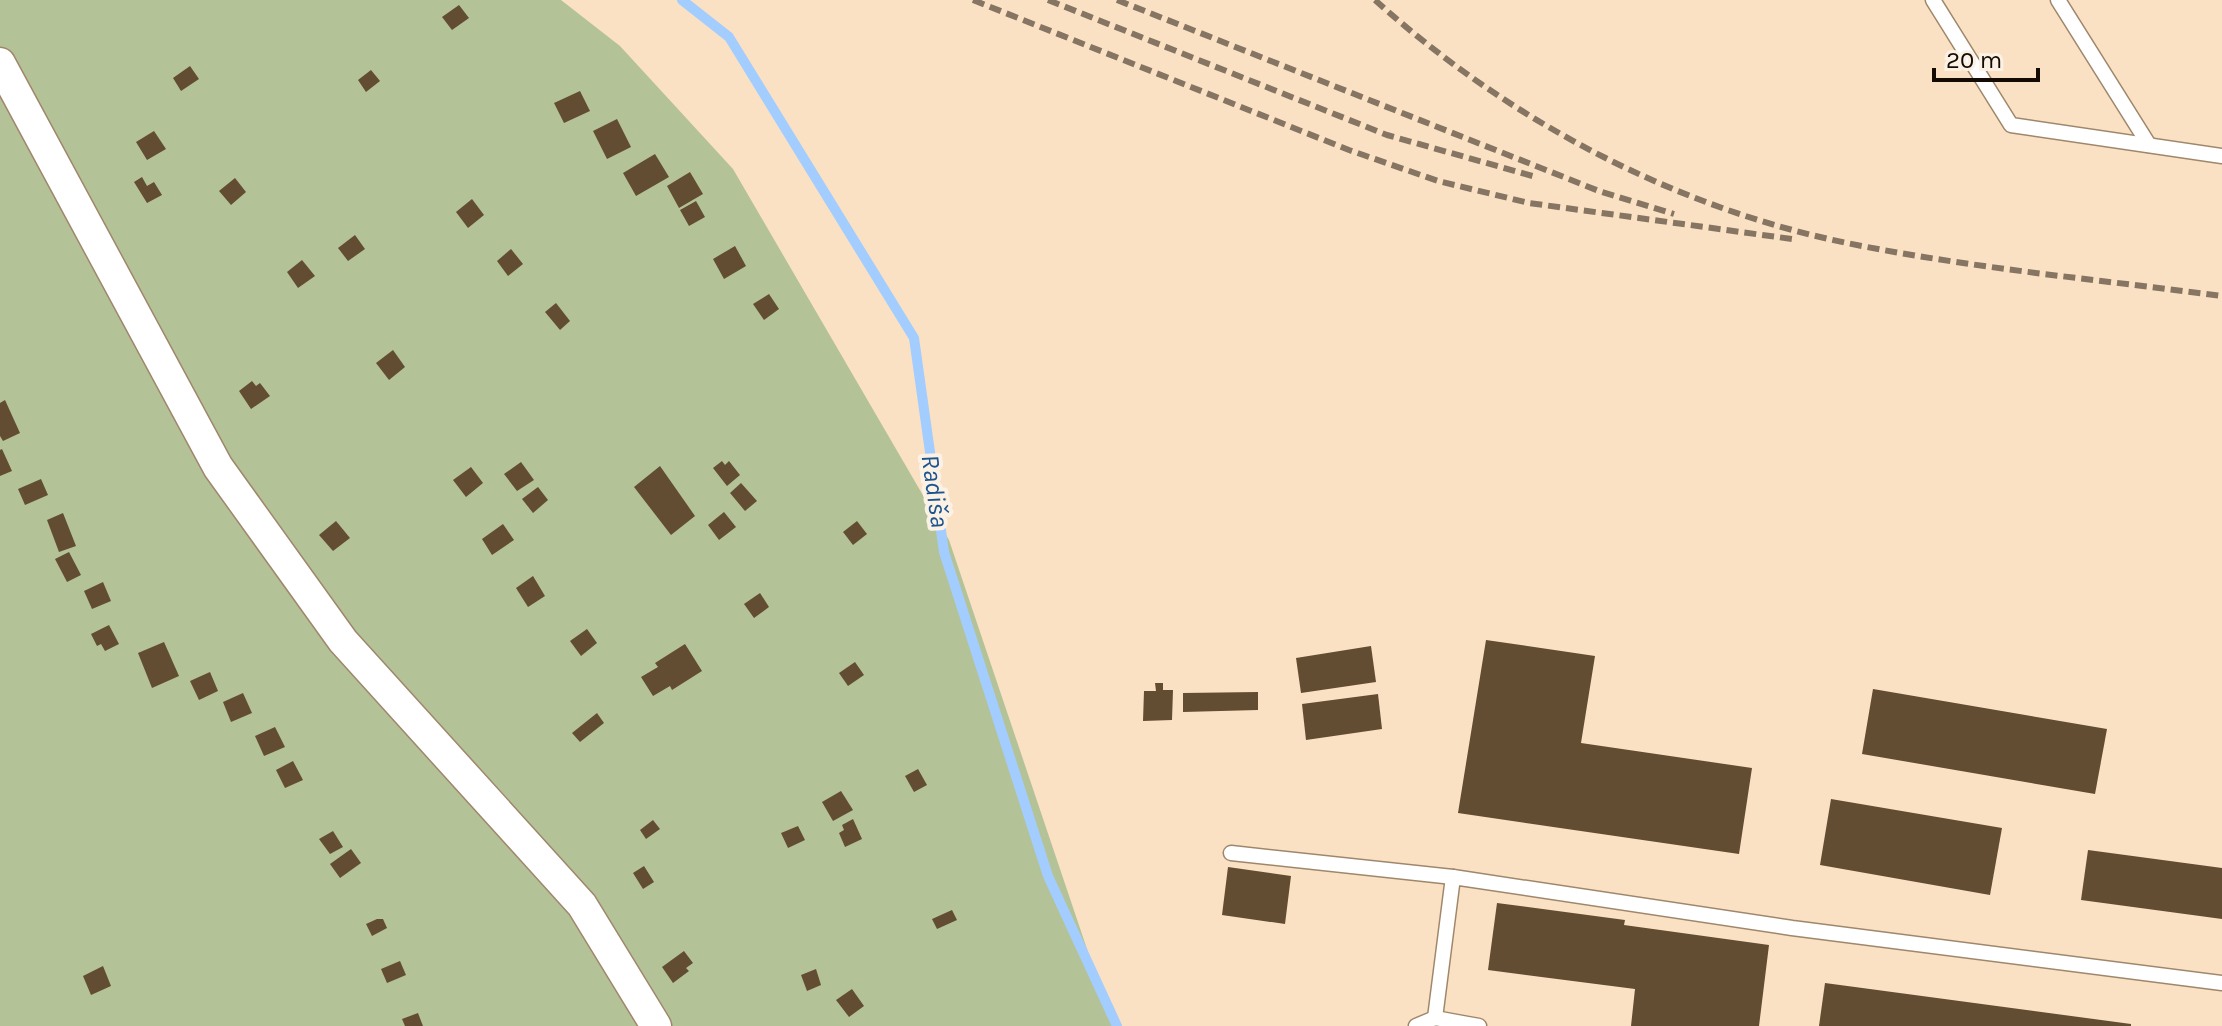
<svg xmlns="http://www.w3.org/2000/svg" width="2222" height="1026" viewBox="0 0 2222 1026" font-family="Karla,sans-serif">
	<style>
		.green { fill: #b4c298 }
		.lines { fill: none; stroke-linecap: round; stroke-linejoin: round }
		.stream { stroke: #a3cdfe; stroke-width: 10 }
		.building { fill: #624c32 }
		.lane-casing { stroke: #9f876c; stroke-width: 17 }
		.street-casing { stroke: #9f876c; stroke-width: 33 }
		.lane { stroke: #fff; stroke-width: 14 }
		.street { stroke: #fff; stroke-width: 30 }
		.rail { stroke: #867562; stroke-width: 6; stroke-dasharray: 12 6; stroke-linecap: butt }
		.labels { text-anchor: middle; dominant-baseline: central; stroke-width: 8; stroke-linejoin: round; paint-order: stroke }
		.water-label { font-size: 26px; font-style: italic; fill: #1d548e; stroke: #fcf1e5 }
	</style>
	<rect width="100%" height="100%" fill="#fbe1c3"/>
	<path class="green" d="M 0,0 L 561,0 L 620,46 L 733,169 L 949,540 L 1113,1026 L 0,1026 Z"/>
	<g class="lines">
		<path class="stream" d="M 682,0 L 729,37 L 914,338 L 944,552 L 1048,876 L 1117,1026"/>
	</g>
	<g class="building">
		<path d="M 459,5 L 469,18 L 452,30 L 442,17 Z"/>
		<path d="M 190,66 L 199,79 L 181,91 L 173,78 Z"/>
		<path d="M 371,70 L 380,81 L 366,92 L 358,80 Z"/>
		<path d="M 580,91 L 590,111 L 564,123 L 554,103 Z"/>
		<path d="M 617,119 L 631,147 L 607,159 L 593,131 Z"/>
		<path d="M 154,131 L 166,149 L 147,160 L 136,142 Z"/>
		<path d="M 655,154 L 669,177 L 636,196 L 623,173 Z"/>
		<path d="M 690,172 L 703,194 L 679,208 L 667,186 Z"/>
		<path d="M 142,177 L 147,186 L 154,182 L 162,195 L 147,203 L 134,182 Z"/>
		<path d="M 235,178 L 246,192 L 231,205 L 219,191 Z"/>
		<path d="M 472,199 L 484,215 L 468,228 L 456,212 Z"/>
		<path d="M 696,201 L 705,217 L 689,226 L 680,210 Z"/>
		<path d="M 355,235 L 365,249 L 348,261 L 338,248 Z"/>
		<path d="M 735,246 L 746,266 L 724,279 L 713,259 Z"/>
		<path d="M 511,249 L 523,264 L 508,276 L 497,261 Z"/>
		<path d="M 302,260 L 315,276 L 298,288 L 287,272 Z"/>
		<path d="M 769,294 L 779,309 L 764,320 L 753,304 Z"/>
		<path d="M 556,303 L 570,321 L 560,330 L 545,312 Z"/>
		<path d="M 393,350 L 405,367 L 389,380 L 376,363 Z"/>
		<path d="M 252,381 L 256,386 L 260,383 L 270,396 L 251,409 L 239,391 Z"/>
		<path d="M 5,400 L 20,433 L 3,441 L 0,436 L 0,403 Z"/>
		<path d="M 2,449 L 12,471 L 0,476 L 0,450 Z"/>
		<path d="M 722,461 L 725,465 L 729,461 L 740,475 L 727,486 L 713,468 Z"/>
		<path d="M 521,462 L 534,480 L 517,491 L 504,474 Z"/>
		<path d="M 660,466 L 695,516 L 671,535 L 634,487 Z"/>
		<path d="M 471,467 L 483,483 L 466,497 L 453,480 Z"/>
		<path d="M 41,479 L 48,495 L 25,505 L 18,489 Z"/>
		<path d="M 741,483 L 757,501 L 745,511 L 730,493 Z"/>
		<path d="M 538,487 L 548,500 L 533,513 L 522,499 Z"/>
		<path d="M 724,512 L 736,527 L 719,540 L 708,525 Z"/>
		<path d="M 63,513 L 76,546 L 59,552 L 47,520 Z"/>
		<path d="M 336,521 L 350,538 L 333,551 L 319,535 Z"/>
		<path d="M 857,521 L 867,534 L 853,545 L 843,532 Z"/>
		<path d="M 503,524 L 514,540 L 492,555 L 482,539 Z"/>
		<path d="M 69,552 L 81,575 L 67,582 L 55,559 Z"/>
		<path d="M 533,576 L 545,596 L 528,607 L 516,588 Z"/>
		<path d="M 103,582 L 111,601 L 92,609 L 84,591 Z"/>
		<path d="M 760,593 L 769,607 L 754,618 L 744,604 Z"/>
		<path d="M 109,625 L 119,644 L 105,651 L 101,644 L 97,646 L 91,634 Z"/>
		<path d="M 587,629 L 597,643 L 581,656 L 570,641 Z"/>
		<path d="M 1486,640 L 1595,656 L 1581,743 L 1752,768 L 1739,854 L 1458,813 Z"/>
		<path d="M 164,642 L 179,676 L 152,688 L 138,653 Z"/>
		<path d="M 685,644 L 702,671 L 672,690 L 670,686 L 653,696 L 641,677 L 658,667 L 655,663 Z"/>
		<path d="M 1371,646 L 1376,682 L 1301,693 L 1296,658 Z"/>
		<path d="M 855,662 L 864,675 L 848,686 L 839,673 Z"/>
		<path d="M 210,672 L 218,691 L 199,700 L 190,681 Z"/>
		<path d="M 1155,683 L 1163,683 L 1163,690 L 1173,690 L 1172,720 L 1143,721 L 1144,691 L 1156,691 Z"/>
		<path d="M 1873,689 L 2107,729 L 2095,794 L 1862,754 Z"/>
		<path d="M 1258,692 L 1258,710 L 1183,712 L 1183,693 Z"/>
		<path d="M 243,693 L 252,713 L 231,722 L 223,702 Z"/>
		<path d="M 1378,694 L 1382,729 L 1306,740 L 1302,704 Z"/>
		<path d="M 597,713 L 604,723 L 580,742 L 572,733 Z"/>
		<path d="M 275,727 L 285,747 L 264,756 L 255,736 Z"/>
		<path d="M 293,761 L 303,780 L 285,788 L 276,770 Z"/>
		<path d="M 918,769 L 927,785 L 914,792 L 905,776 Z"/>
		<path d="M 841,791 L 853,810 L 833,821 L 822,802 Z"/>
		<path d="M 1831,799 L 2002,828 L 1990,895 L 1820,865 Z"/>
		<path d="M 853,819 L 862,839 L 845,847 L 839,833 L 844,830 L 842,825 Z"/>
		<path d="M 653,820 L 660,829 L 646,839 L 640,830 Z"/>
		<path d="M 798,826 L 805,840 L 788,848 L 781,833 Z"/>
		<path d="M 333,831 L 343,847 L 330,854 L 319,839 Z"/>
		<path d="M 351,849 L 361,863 L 340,878 L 330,864 Z"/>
		<path d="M 2088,850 L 2222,868 L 2222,919 L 2081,900 Z"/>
		<path d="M 644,866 L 654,882 L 643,889 L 633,873 Z"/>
		<path d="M 1228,867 L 1291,876 L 1285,924 L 1222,915 Z"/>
		<path d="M 1497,903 L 1625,920 L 1624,925 L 1769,945 L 1759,1026 L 1631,1026 L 1635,989 L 1488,970 Z"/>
		<path d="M 952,910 L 957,920 L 937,929 L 932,919 Z"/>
		<path d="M 377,919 L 383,919 L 387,928 L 372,936 L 366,924 Z"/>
		<path d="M 684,951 L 693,963 L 686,968 L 689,971 L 673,983 L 662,967 Z"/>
		<path d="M 400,961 L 406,975 L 387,983 L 381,969 Z"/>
		<path d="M 103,966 L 111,986 L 91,995 L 83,976 Z"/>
		<path d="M 816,969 L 821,985 L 807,991 L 801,975 Z"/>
		<path d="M 1825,983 L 2131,1024 L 2131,1026 L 1819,1026 Z"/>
		<path d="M 852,989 L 864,1006 L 849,1017 L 836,1000 Z"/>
		<path d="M 418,1013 L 423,1026 L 405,1026 L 402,1019 Z"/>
	</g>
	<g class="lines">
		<g class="lane-casing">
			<g id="lane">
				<path d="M 1933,0 L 2011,125 L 2222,156"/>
				<path d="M 2058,0 L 2149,145"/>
				<path d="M 1231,853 L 1453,877"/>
				<path d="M 1416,1026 L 1435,1018"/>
				<path d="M 1479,1026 L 1435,1018 L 1453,877 L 1792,928 L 2222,983"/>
			</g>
		</g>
		<g class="street-casing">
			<path id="street" d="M 0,63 L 218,467 L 343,641 L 582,905 L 656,1026"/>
		</g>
		<use href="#lane" class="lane"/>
		<use href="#street" class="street"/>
		<g class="rail">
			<path d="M 973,0 L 1349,150 L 1438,181 L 1529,203 L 1792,239"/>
			<path d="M 1048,0 L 1387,135 L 1536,177"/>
			<path d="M 1117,0 L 1599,191 L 1674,214"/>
			<path d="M 1375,0 C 1510,122 1682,212 1862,246 C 1980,269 2102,280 2222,296"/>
		</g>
	</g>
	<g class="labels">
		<g class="water-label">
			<text transform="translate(935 491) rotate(82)">Radiša</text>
		</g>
	</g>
	<path d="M1934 68v12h104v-12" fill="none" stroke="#140c03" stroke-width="4"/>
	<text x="1946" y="68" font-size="24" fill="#140c03" stroke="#fcf1e5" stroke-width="6" paint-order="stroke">20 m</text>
</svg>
